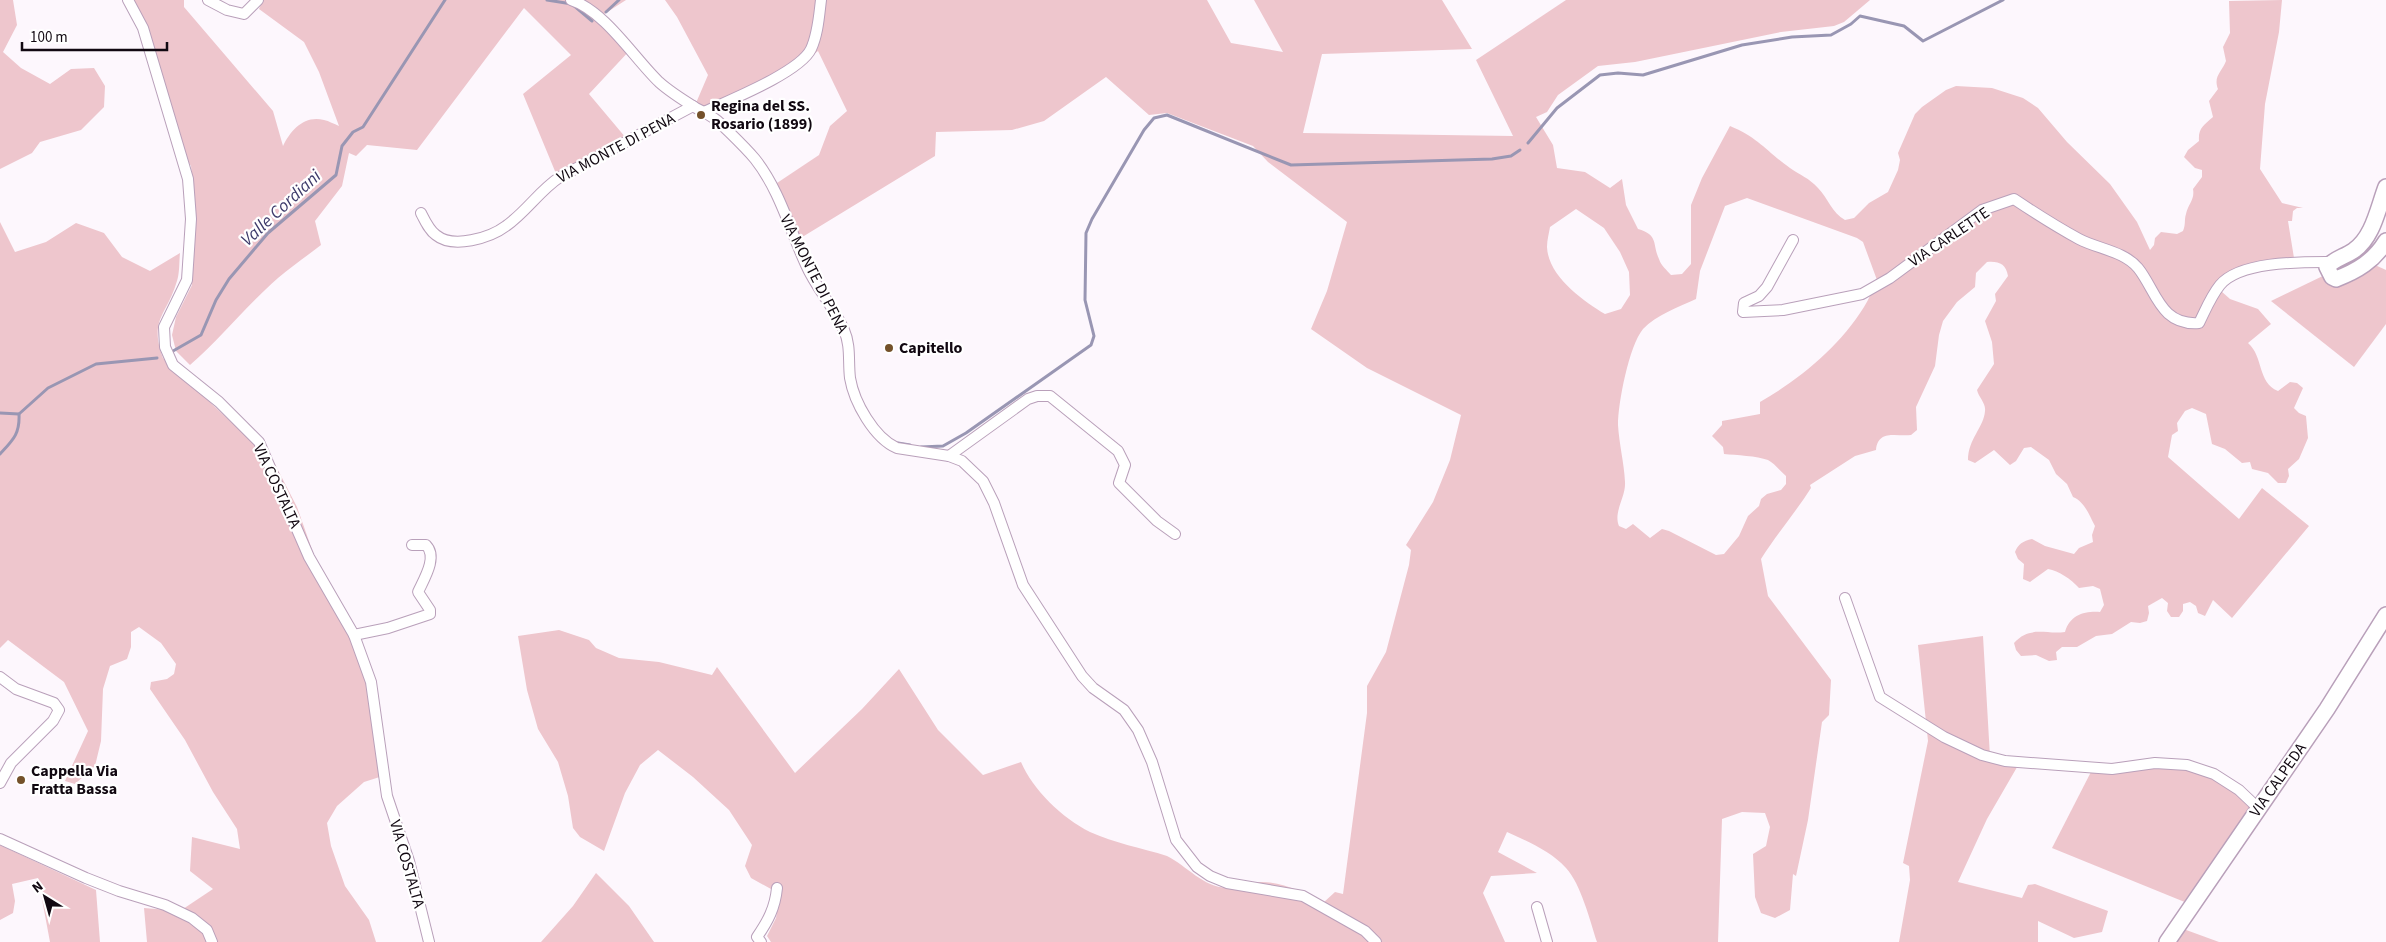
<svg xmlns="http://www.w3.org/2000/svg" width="2386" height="942" viewBox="0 0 2386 942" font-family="'Source Sans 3',sans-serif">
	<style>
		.green { fill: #eec6cd; fill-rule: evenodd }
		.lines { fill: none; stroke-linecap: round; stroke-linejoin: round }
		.stream { stroke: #9996b3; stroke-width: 3 }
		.street-casing { stroke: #b9a0ba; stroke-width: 12 }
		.secondary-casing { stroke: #b9a0ba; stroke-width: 18 }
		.street { stroke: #fff; stroke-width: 10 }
		.secondary { stroke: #fff; stroke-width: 15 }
		.poi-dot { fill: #74512a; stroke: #fff; stroke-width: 2 }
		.labels { text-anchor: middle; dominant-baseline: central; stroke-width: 4.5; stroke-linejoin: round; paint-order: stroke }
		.poi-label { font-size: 16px; font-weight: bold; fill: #110811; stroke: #fff; text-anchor: start }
		.street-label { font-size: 16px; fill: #110811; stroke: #fff }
		.water-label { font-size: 18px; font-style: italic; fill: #3e3b6b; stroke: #fff }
	</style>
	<rect width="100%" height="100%" fill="#fdf7fd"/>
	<g class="green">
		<path d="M 0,0 L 13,0 L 17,25 L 3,52 L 21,68 L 50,84 L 71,69 L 94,68 L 105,86 L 104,107 L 81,130 L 40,142 L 32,153 L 0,169 Z"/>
		<path d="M 130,0 L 184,0 L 184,7 L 273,111 L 283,146 C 291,130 304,115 324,120 C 329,121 334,124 339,126 L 319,72 L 304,42 L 259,9 L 263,0 L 626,0 L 598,18 L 631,49 L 589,94 L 626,138 L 557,176 L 523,94 L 571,55 L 524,8 L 417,150 L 367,145 L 356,156 L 349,153 L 342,186 L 315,221 L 321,245 C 307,256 292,266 278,278 C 247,305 221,338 190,365 L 176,351 L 172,335 L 176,317 L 192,285 L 196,215 L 191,166 L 176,144 Z"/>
		<path d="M 665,0 L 1207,0 L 1231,43 L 1283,52 L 1254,0 L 1442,0 L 1472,49 L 1322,54 L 1303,133 L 1513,136 L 1476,60 L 1566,0 L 1870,0 L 1844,22 L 1834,26 L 1781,32 L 1635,62 L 1598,66 L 1558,95 L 1547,112 L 1536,117 L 1553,145 L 1557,168 L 1585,172 L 1610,188 L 1622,179 L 1626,205 L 1638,229 C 1659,235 1652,244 1659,259 C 1661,266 1667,270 1671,275 L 1682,274 L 1691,264 L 1691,205 L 1702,178 L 1730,126 C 1759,138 1766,151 1790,168 C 1800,175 1809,178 1818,188 C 1828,198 1832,213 1845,220 L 1854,218 L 1869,203 L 1888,192 L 1898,170 L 1900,160 L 1898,153 L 1915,114 L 1922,107 L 1946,90 L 1956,86 L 1992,88 L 2023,98 L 2038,108 L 2067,142 L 2110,184 L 2137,222 L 2150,250 L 2154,245 L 2155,238 L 2161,232 L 2177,234 L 2183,231 C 2186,224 2184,220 2186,214 C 2188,204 2195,200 2193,189 L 2202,177 L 2202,170 L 2195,168 L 2184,157 L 2188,150 L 2199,141 C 2198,128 2204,125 2213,117 L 2209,101 L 2218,89 C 2213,76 2222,72 2226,61 L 2223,47 L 2230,33 L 2229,1 L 2282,0 L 2279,32 L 2265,104 L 2260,169 L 2282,203 L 2303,208 L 2297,208 L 2293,211 L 2292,221 L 2288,221 L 2294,258 L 2243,267 L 2221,291 L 2230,299 L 2258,309 L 2271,324 L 2248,343 C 2264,357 2257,382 2278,391 L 2290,382 L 2297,383 L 2303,388 L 2294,408 L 2299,413 L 2306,416 L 2308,438 L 2299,459 L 2288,469 L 2289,476 L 2286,483 L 2278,483 L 2268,473 L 2252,469 L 2250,462 L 2242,463 L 2225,449 L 2212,444 L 2206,414 L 2192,408 L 2185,411 L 2177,423 L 2178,431 L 2172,435 L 2168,457 L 2239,519 L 2262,488 L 2309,526 L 2232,618 L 2213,600 L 2205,616 L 2198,613 L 2196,606 L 2190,602 L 2183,604 L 2183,611 L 2179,617 L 2171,617 L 2167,611 L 2168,603 L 2162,598 L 2148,606 L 2149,613 L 2147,621 L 2140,623 L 2131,622 L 2112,634 L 2096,636 L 2077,647 L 2062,647 L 2056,652 L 2057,660 L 2049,661 L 2036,655 L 2021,656 L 2016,650 L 2014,643 C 2030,625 2046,635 2065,632 C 2070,615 2084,611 2100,612 L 2104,605 L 2100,589 L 2093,586 L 2079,588 C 2071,579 2059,571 2048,569 L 2030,582 L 2023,579 L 2024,564 L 2018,559 L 2015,552 C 2018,544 2023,541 2032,539 L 2045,546 L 2074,554 L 2079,548 L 2093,542 L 2092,535 L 2095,526 C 2089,515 2085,502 2073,497 L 2067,484 L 2056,474 L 2049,460 L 2031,447 L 2024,448 L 2016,461 L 2010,465 L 1994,450 L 1975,463 L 1968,460 C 1968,439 1984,427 1985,411 C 1986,403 1979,398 1977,390 L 1994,364 L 1992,342 L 1985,321 L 1996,301 L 1995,294 L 2008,276 C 2006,264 1999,261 1987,262 L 1976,273 L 1975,287 L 1957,302 L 1943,321 L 1939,335 L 1935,366 L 1916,407 L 1917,430 L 1911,435 C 1897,437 1878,429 1876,450 L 1855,456 L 1810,485 L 1811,488 C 1795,513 1776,535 1761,559 L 1768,596 L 1831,680 L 1829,715 L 1822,722 L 1808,820 L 1796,876 L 1793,874 L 1790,910 L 1775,918 L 1761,913 L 1755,897 L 1753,854 L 1766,846 L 1770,827 L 1765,813 L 1742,812 L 1722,819 L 1718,942 L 1597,942 C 1590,921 1581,884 1566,868 C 1551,851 1527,841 1507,832 L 1498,852 L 1537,873 L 1491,876 L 1483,893 L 1505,942 L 771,942 L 767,936 L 776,918 L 780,894 L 751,878 L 745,866 L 752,845 L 729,810 L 693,777 L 658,750 L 640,765 L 625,793 L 604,851 L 580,837 L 573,828 L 568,796 L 558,762 L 538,729 L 527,690 L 518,636 L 559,630 L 589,640 L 596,648 L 619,658 L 659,662 L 712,675 L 717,667 L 795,773 L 862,709 L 899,669 L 938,730 L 983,775 L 1021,762 C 1033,790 1062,818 1090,832 C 1114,843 1142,848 1167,856 C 1187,866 1203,887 1227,888 C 1239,889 1250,881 1262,882 C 1283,882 1306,893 1323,903 L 1335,892 L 1343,894 L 1367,713 L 1367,686 L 1386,652 L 1409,565 L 1411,550 L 1406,545 L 1433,502 L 1450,460 L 1461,415 L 1367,368 L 1311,329 L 1327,291 L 1347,222 L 1268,162 L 1253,146 L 1167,113 L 1149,115 L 1106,77 L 1044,121 L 1012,130 L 936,132 L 935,156 L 799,239 L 774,185 L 819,155 L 830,126 L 847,111 L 818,51 L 805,61 L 718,112 L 708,120 L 693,110 L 708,75 L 677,17 ZM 1747,198 L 1857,238 L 1863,242 L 1877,280 C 1873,289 1869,299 1864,307 C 1839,347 1800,379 1760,402 L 1760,414 L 1722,421 L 1722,425 L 1712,436 L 1723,447 L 1724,454 C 1736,455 1757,456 1768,460 C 1774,463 1780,471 1786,476 L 1786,484 L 1781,490 L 1767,494 L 1761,499 L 1759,506 L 1748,516 L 1739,536 L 1724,554 L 1716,555 L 1669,531 L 1662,529 L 1650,538 L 1633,524 L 1626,529 L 1619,526 C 1613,512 1626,497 1625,482 C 1624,463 1619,443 1618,425 C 1618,403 1629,346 1643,329 C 1656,315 1679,307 1696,299 L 1700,271 L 1725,206 ZM 1576,209 L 1604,228 L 1620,252 L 1629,272 L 1630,295 L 1621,309 L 1605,314 C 1583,301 1548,276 1547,247 C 1547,240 1549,233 1550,227 Z"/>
		<path d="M 0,222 L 15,252 L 46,242 L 76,223 L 104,233 L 122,257 L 150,271 L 180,253 C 179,262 180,274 176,284 C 166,316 149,320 163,358 L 231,422 L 261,437 L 297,507 L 323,581 L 370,674 L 389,774 L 364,782 L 337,806 L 327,823 L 331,846 L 345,886 L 369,920 L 376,942 L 147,942 L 144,908 L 180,911 L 213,889 L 190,871 L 192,837 L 240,849 L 237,829 L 213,792 L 185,740 L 150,689 L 151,682 L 167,679 L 174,674 L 176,664 L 161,643 L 139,627 L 131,632 L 131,647 L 127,659 L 110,666 L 103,689 L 101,741 L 95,766 L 75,784 L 65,781 L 88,731 L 64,682 L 8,640 L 0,648 Z"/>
		<path d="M 2375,265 L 2386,270 L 2386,324 L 2354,367 L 2271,301 L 2329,273 Z"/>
		<path d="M 1983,636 L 1990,757 L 2020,762 L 1987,819 L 1958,882 L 2022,898 L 2028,885 L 2035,884 L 2108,911 L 2102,932 L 2074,938 L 2038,921 L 2038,942 L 1899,942 L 1910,880 L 1909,866 L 1903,863 L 1928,741 L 1918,645 Z"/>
		<path d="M 2154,763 L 2203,772 L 2259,809 L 2192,905 L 2052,848 L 2093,768 Z"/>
		<path d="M 0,845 L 96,890 L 100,942 L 50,942 L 38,878 L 12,884 L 15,901 L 13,913 L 0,920 Z"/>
		<path d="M 596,873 L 629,906 L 654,942 L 541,942 L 573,906 Z"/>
		<path d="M 2178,927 L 2219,942 L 2168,942 Z"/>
	</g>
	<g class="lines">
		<g class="stream">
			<path d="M 547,0 L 572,4 L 592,21"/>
			<path d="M 606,12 L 619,0"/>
			<path d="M 1528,143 L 1557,108 L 1600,75 L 1618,73 L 1643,75 L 1742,45 L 1792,37 L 1831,35 L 1851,24 L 1860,16 L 1904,26 L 1923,41 L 2003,0"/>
			<path d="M 173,351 L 201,335 L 216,300 L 229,279 L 268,233 L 336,175 L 342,146 L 353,132 L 363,127 L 445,0"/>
			<path d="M 0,413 L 19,414"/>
			<path d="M 898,443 L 910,445"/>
			<path d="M 921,447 L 943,446 L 966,433 L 1091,345 L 1094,336 L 1085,300 L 1086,233 L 1092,219 L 1144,130 L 1154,118 L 1167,115 L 1291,165 L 1492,159 L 1511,156 L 1520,150"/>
			<path d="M 0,454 C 13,440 20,434 19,414 L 48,388 L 96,364 L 157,358"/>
		</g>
		<g class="street-casing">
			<g id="street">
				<path d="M 128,0 L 143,28 L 188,179 L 191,219 L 187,280 L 164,327 L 165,347 L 173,365 L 219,402 L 259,442 L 309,557 L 354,635 L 371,682 L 387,796 L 409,861 L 429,942"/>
				<path d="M 208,0 L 227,10 L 244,14 L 258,0"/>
				<path d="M 571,0 C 605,11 634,58 659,82 C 670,92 683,100 696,108 C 705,113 713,116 721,124 C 732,135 745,147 755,159 C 779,189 790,230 806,265 C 816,288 834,307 844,330 C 851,346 848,361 850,378 C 854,402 874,438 897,448 L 949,456 L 962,461 L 983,481 L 994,503 L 1023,585 L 1082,676 L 1093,688 L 1124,710 L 1138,730 L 1152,762 L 1176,840 L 1197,867 L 1210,876 L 1227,883 L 1303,896 L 1365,931 L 1376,942"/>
				<path d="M 706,111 C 730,100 800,72 811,49 C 818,34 819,16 821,0"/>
				<path d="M 421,213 C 425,221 429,230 436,235 C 453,249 490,238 506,226 C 526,212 540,190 560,177 L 693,106"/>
				<path d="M 1793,240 L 1767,287 L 1759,296 L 1744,303 L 1743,312 L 1783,310 L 1862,294 L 1890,278 L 1982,210 L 2014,199 C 2035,213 2057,227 2079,239 C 2098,249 2124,251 2138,268 C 2156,290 2160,326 2199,323 C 2205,311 2211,296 2220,285 C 2240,261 2301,262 2331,262"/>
				<path d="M 949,456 L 1028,399 L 1037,396 L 1050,396 L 1118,451 L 1125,465 L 1119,483 L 1157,521 L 1175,534"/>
				<path d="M 1845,598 L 1880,697 L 1944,737 L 1982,755 L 2005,761 L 2112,769 L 2155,763 L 2187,765 L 2214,774 L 2239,790 L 2258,808"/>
				<path d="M 354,635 L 388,628 L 430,614 L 430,610 L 418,592 C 424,579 438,557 426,545 L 412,545"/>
				<path d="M 0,677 L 16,689 L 54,703 L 59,710 L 53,721 L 11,763 L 0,783"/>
				<path d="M 0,839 L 86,878 L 119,891 L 165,905 L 192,918 L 207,930 L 212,942"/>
				<path d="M 1537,907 L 1547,942"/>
				<path d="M 761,942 L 757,937 C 768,921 775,908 777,888"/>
			</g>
		</g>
		<g class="secondary-casing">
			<g id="secondary">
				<path d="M 2386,187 C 2378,208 2373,238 2353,251 C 2344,257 2334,259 2327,267 L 2332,277 L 2336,279 C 2357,271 2374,261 2386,241"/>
				<path d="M 2167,942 L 2327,709 L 2386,615"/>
			</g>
		</g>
		<use href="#street" class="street"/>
		<use href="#secondary" class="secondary"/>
	</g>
	<g class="poi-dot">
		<circle cx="701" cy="115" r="5"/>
		<circle cx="889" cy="348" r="5"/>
		<circle cx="21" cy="780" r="5"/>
	</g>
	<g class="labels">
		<g class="poi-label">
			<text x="711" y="106">Regina del SS.<tspan x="711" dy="18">Rosario (1899)</tspan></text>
			<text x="899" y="348">Capitello</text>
			<text x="31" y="771">Cappella Via<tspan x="31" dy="18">Fratta Bassa</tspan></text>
		</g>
		<g class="street-label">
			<text transform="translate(616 148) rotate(-28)">VIA MONTE DI PENA</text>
			<text transform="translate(1949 237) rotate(-34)">VIA CARLETTE</text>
			<text transform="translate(814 274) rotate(63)">VIA MONTE DI PENA</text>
			<text transform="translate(277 486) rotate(65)">VIA COSTALTA</text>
			<text transform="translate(2278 780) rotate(-55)">VIA CALPEDA</text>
			<text transform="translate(407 864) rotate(74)">VIA COSTALTA</text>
		</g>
		<g class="water-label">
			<text transform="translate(281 208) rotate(-43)">Valle Cordiani</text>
		</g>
	</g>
	<g transform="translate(45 897) rotate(323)" stroke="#ffffff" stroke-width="4" paint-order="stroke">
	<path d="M0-4L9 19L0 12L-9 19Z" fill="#110811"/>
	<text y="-8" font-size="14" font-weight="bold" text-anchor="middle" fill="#110811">N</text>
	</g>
	<path d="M22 42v8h145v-8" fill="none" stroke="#110811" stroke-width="2.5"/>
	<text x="30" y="42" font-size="15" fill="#110811" stroke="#ffffff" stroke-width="4" paint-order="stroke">100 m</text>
</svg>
